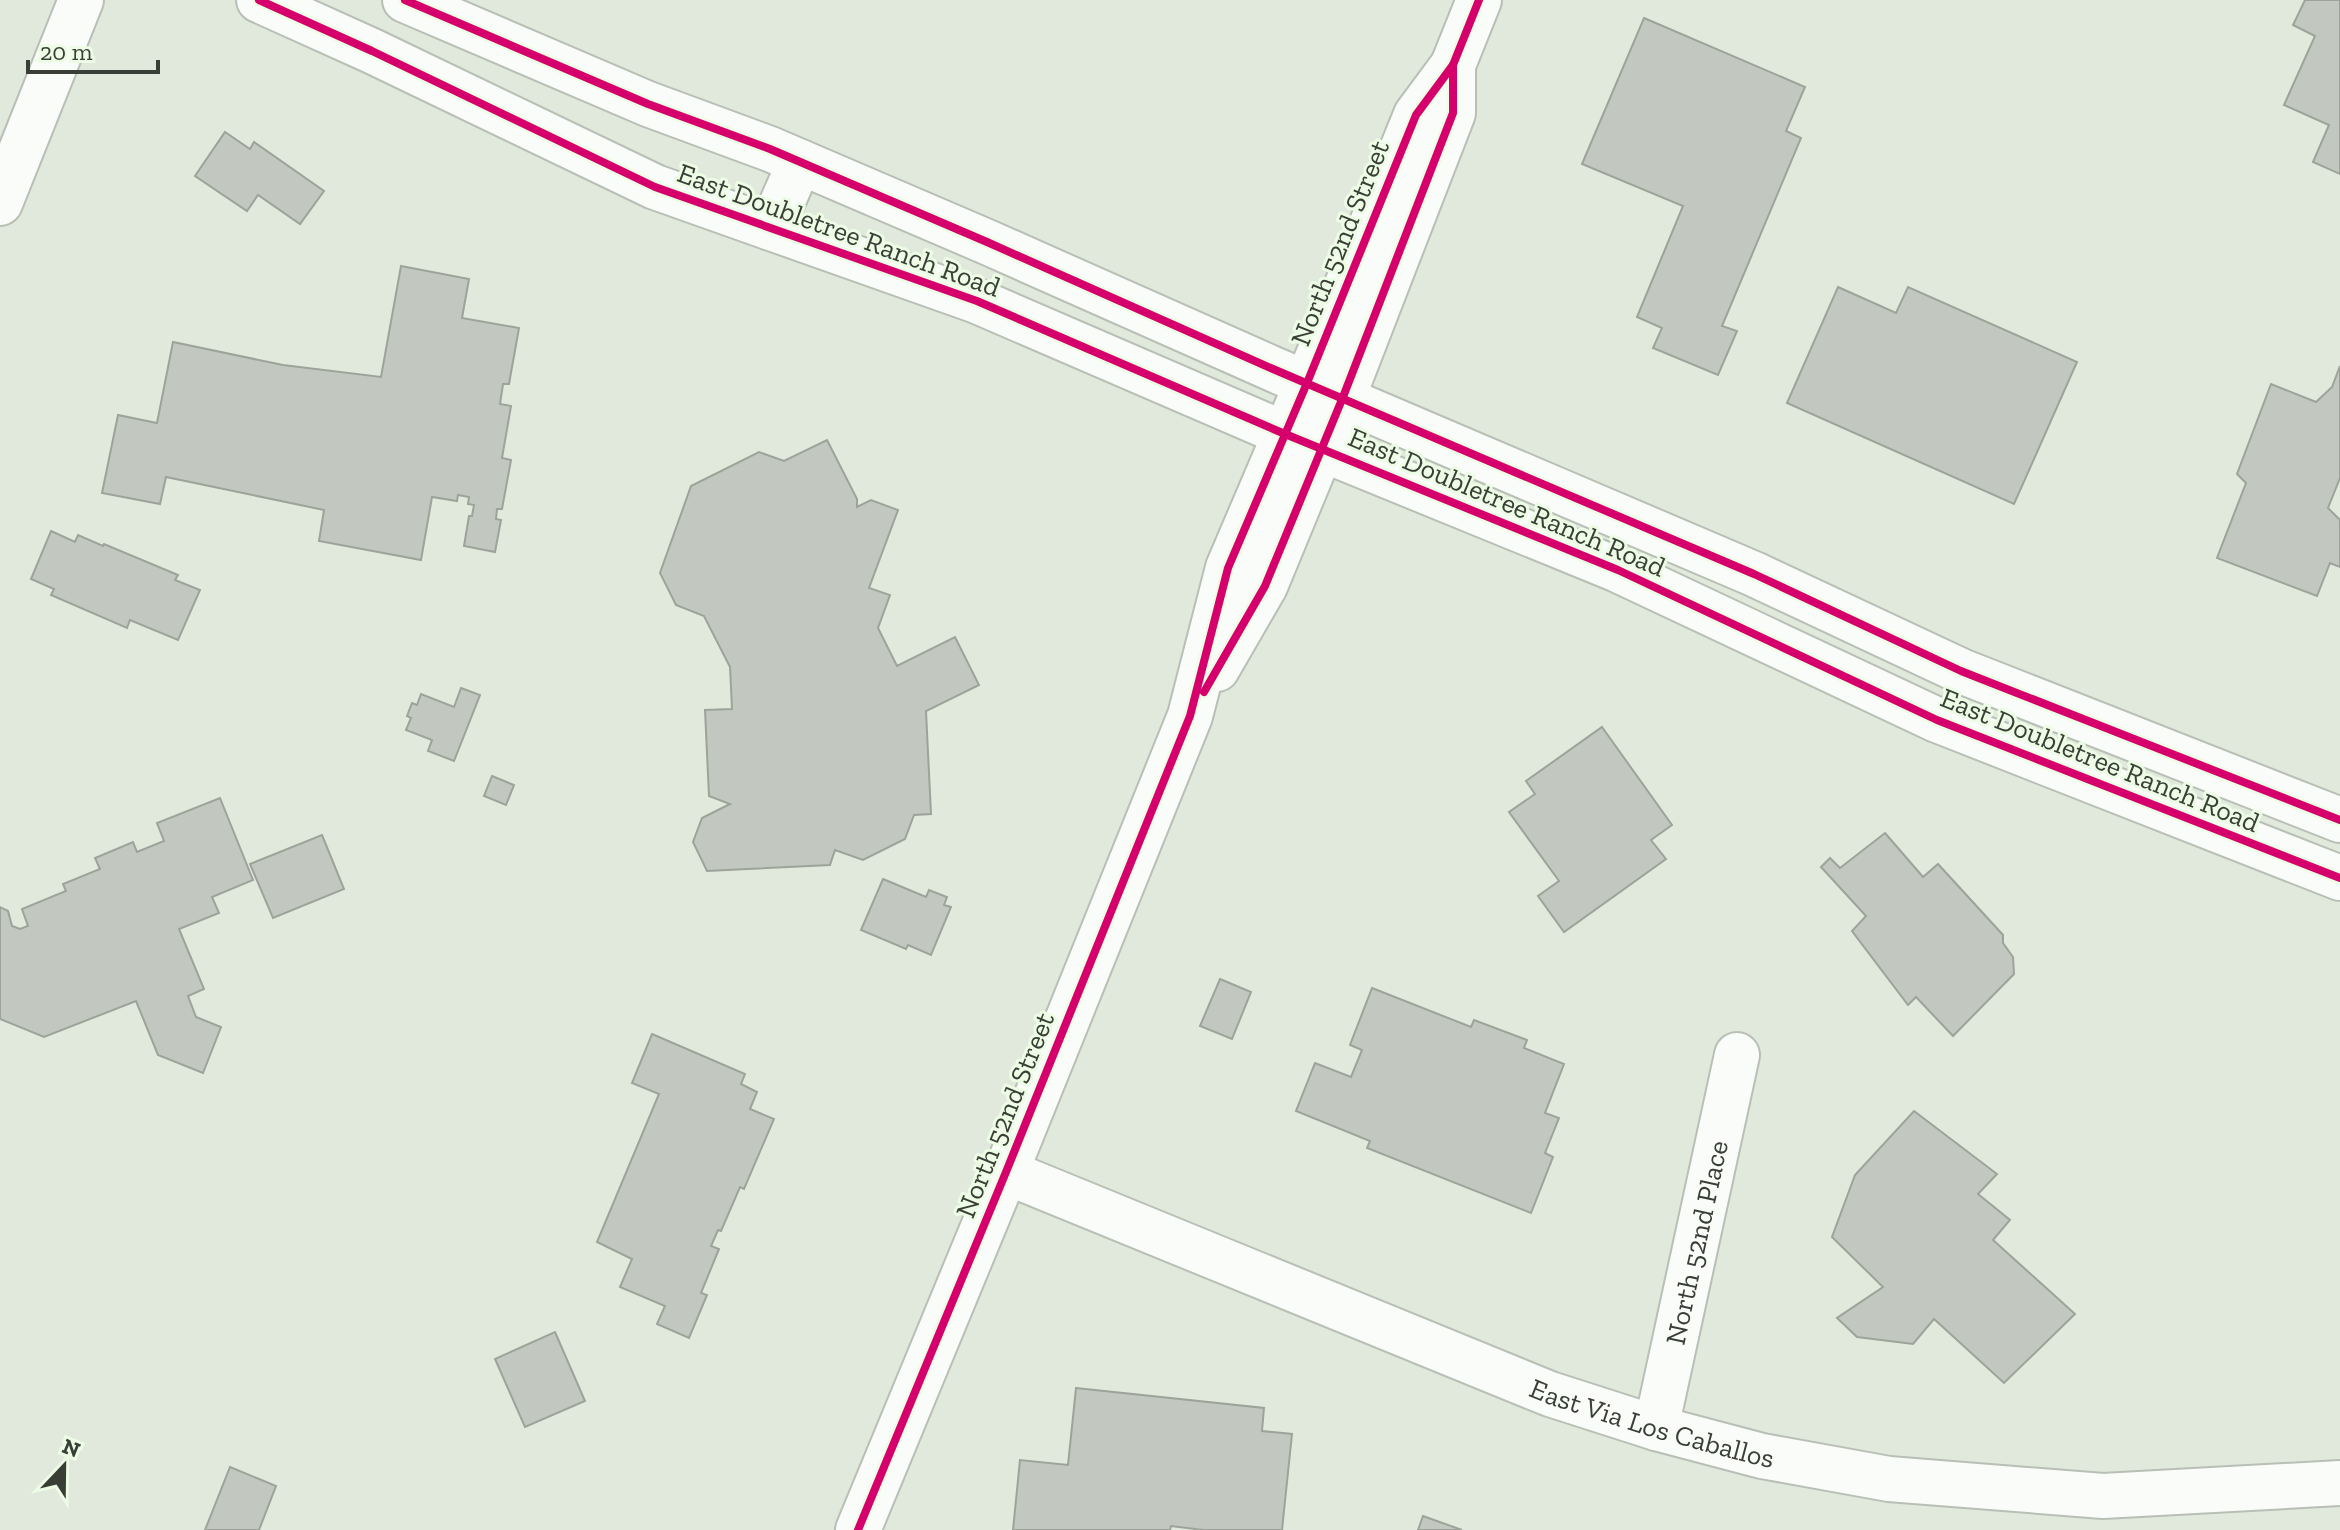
<svg xmlns="http://www.w3.org/2000/svg" width="2340" height="1530" viewBox="0 0 2340 1530" font-family="'Zilla Slab',serif">
	<style>
		.building { fill: #c2c8bf; stroke: #9da399; stroke-width: 2 }
		.lines { fill: none; stroke-linecap: round; stroke-linejoin: round }
		.street-casing { stroke: #b8bfb5; stroke-width: 48 }
		.secondary-casing { stroke: #b8bfb5; stroke-width: 48 }
		.street { stroke: #fafcfa; stroke-width: 44 }
		.secondary { stroke: #fafcfa; stroke-width: 44 }
		.cycleway-casing { stroke: #edfce5; stroke-width: 13 }
		.cycleway { stroke: #d6006c; stroke-width: 8 }
		.labels { text-anchor: middle; dominant-baseline: central; stroke-width: 6; stroke-linejoin: round; paint-order: stroke }
		.street-label { font-size: 28px; fill: #393f36; stroke: #edfce5 }
	</style>
	<rect width="100%" height="100%" fill="#e1e9dd"/>
	<g class="building">
		<path d="M 2305,0 L 2340,0 L 2340,174 L 2313,162 L 2329,125 L 2284,105 L 2315,36 L 2293,25 Z"/>
		<path d="M 1644,18 L 1805,87 L 1786,131 L 1801,138 L 1722,326 L 1737,331 L 1718,375 L 1653,348 L 1662,328 L 1637,317 L 1683,206 L 1582,164 Z"/>
		<path d="M 225,132 L 250,149 L 254,142 L 324,191 L 300,224 L 258,195 L 247,211 L 195,176 Z"/>
		<path d="M 401,266 L 469,279 L 462,318 L 519,328 L 509,384 L 503,384 L 500,404 L 511,406 L 502,458 L 511,460 L 502,509 L 497,509 L 496,519 L 501,520 L 495,552 L 464,546 L 469,516 L 472,516 L 474,505 L 468,504 L 469,497 L 458,495 L 457,501 L 432,497 L 421,560 L 319,541 L 324,510 L 166,477 L 160,504 L 102,493 L 118,415 L 157,423 L 173,342 L 283,365 L 381,377 Z"/>
		<path d="M 1838,287 L 1896,313 L 1908,287 L 2077,362 L 2014,504 L 1787,403 Z"/>
		<path d="M 2340,366 L 2340,478 L 2328,508 L 2340,520 L 2340,567 L 2330,563 L 2317,596 L 2217,558 L 2246,483 L 2237,474 L 2271,384 L 2316,402 L 2332,387 Z"/>
		<path d="M 827,440 L 857,499 L 857,507 L 871,500 L 898,510 L 869,588 L 890,595 L 878,628 L 897,666 L 955,637 L 979,685 L 926,711 L 931,814 L 914,815 L 905,839 L 863,860 L 835,850 L 830,865 L 707,871 L 693,842 L 702,818 L 730,804 L 709,796 L 705,710 L 732,709 L 730,667 L 704,616 L 676,605 L 660,573 L 691,486 L 759,452 L 784,461 Z"/>
		<path d="M 51,531 L 75,542 L 78,535 L 103,546 L 104,544 L 178,575 L 175,580 L 200,590 L 178,640 L 130,620 L 127,628 L 51,595 L 54,589 L 31,579 Z"/>
		<path d="M 461,688 L 480,695 L 454,761 L 428,751 L 432,740 L 406,730 L 411,718 L 407,716 L 412,703 L 417,705 L 421,694 L 454,707 Z"/>
		<path d="M 1602,727 L 1672,825 L 1651,840 L 1666,859 L 1564,932 L 1538,896 L 1559,881 L 1509,812 L 1535,794 L 1526,781 Z"/>
		<path d="M 492,776 L 514,785 L 506,805 L 484,796 Z"/>
		<path d="M 220,798 L 253,880 L 212,897 L 219,913 L 179,929 L 204,989 L 188,996 L 196,1017 L 221,1027 L 203,1073 L 158,1055 L 136,1001 L 44,1037 L 0,1019 L 0,907 L 8,911 L 12,926 L 20,929 L 28,926 L 22,909 L 66,891 L 63,884 L 100,869 L 95,858 L 133,842 L 137,852 L 164,841 L 157,823 Z"/>
		<path d="M 1885,833 L 1923,877 L 1938,864 L 2003,935 L 2003,943 L 2013,957 L 2014,974 L 1953,1036 L 1916,997 L 1908,1005 L 1852,931 L 1866,916 L 1821,867 L 1830,858 L 1840,868 Z"/>
		<path d="M 322,835 L 344,889 L 273,918 L 250,864 Z"/>
		<path d="M 883,879 L 926,897 L 929,890 L 947,897 L 944,905 L 951,907 L 931,955 L 908,945 L 906,949 L 861,930 Z"/>
		<path d="M 1220,979 L 1251,992 L 1232,1039 L 1200,1026 Z"/>
		<path d="M 1372,988 L 1471,1027 L 1474,1020 L 1527,1040 L 1524,1048 L 1564,1064 L 1545,1113 L 1559,1118 L 1545,1153 L 1553,1157 L 1531,1213 L 1367,1148 L 1370,1141 L 1296,1111 L 1315,1063 L 1351,1077 L 1362,1050 L 1350,1045 Z"/>
		<path d="M 652,1034 L 745,1074 L 741,1084 L 757,1092 L 750,1109 L 774,1119 L 744,1189 L 740,1187 L 721,1231 L 718,1230 L 711,1246 L 719,1249 L 701,1293 L 707,1295 L 689,1338 L 657,1324 L 665,1306 L 620,1287 L 632,1259 L 597,1242 L 659,1094 L 632,1083 Z"/>
		<path d="M 1914,1111 L 1997,1174 L 1978,1194 L 2010,1220 L 1993,1240 L 2075,1314 L 2004,1383 L 1934,1319 L 1913,1344 L 1857,1337 L 1837,1318 L 1883,1287 L 1832,1237 L 1855,1175 Z"/>
		<path d="M 555,1332 L 585,1401 L 525,1427 L 495,1359 Z"/>
		<path d="M 1076,1388 L 1264,1408 L 1262,1431 L 1292,1434 L 1282,1530 L 1203,1530 L 1171,1526 L 1170,1530 L 1013,1530 L 1020,1460 L 1068,1465 Z"/>
		<path d="M 230,1467 L 276,1486 L 259,1530 L 205,1530 Z"/>
		<path d="M 1423,1516 L 1462,1530 L 1418,1530 Z"/>
	</g>
	<g class="lines">
		<g class="street-casing">
			<g id="street">
				<path d="M 0,203 L 81,0"/>
				<path id="s1" d="M 1006,1172 L 1550,1394 L 1656,1428 L 1762,1456 L 1889,1479 L 2103,1496 L 2340,1483"/>
				<path id="s2" d="M 1656,1428 L 1737,1055"/>
			</g>
		</g>
		<g class="secondary-casing">
			<g id="secondary">
				<path d="M 259,0 L 372,51 L 655,187 L 977,301 L 1285,434 L 1618,570 L 1937,720 L 2340,878"/>
				<path d="M 405,0 L 648,104 L 770,149 L 987,242 L 1273,369 L 1754,574 L 1961,671 L 2340,820"/>
				<path d="M 771,228 L 800,162"/>
				<path d="M 1217,669 L 1265,586 L 1343,397 L 1453,113 L 1453,65"/>
				<path d="M 858,1530 L 1006,1172 L 1190,716 L 1228,568 L 1307,383 L 1416,115 L 1453,65 L 1479,0"/>
			</g>
		</g>
		<use href="#street" class="street"/>
		<use href="#secondary" class="secondary"/>
		<g class="cycleway-casing">
			<g id="cycleway">
				<path d="M 259,0 L 372,51 L 655,187 L 977,301 L 1285,434 L 1618,570 L 1937,720 L 2340,878"/>
				<path d="M 405,0 L 648,104 L 770,149 L 987,242 L 1273,369 L 1754,574 L 1961,671 L 2340,820"/>
				<path d="M 1204,692 L 1265,586 L 1343,397 L 1453,113 L 1453,65"/>
				<path d="M 858,1530 L 1006,1172 L 1190,716 L 1228,568 L 1307,383 L 1416,115 L 1453,65 L 1479,0"/>
			</g>
		</g>
		<use href="#cycleway" class="cycleway"/>
	</g>
	<g class="labels">
		<g class="street-label">
			<text transform="translate(839 230) rotate(20)">East Doubletree Ranch Road</text>
			<text transform="translate(1340 243) rotate(-68)">North 52nd Street</text>
			<text transform="translate(1507 502) rotate(23)">East Doubletree Ranch Road</text>
			<text transform="translate(2100 760) rotate(22)">East Doubletree Ranch Road</text>
			<text transform="translate(1005 1115) rotate(-68)">North 52nd Street</text>
			<text stroke="none"><textPath href="#s2" startOffset="190">North 52nd Place</textPath></text>
			<text stroke="none"><textPath href="#s1" startOffset="694">East Via Los Caballos</textPath></text>
		</g>
	</g>
	<g transform="translate(64 1466) rotate(22)" stroke="#edfce5" stroke-width="6" paint-order="stroke">
	<path d="M0-6L14 30L0 20L-14 30Z" fill="#393f36"/>
	<text y="-12" font-size="22" font-weight="bold" text-anchor="middle" fill="#393f36">N</text>
	</g>
	<path d="M28 60v12h130v-12" fill="none" stroke="#393f36" stroke-width="4"/>
	<text x="40" y="60" font-size="24" fill="#393f36" stroke="#edfce5" stroke-width="6" paint-order="stroke">20 m</text>
</svg>
